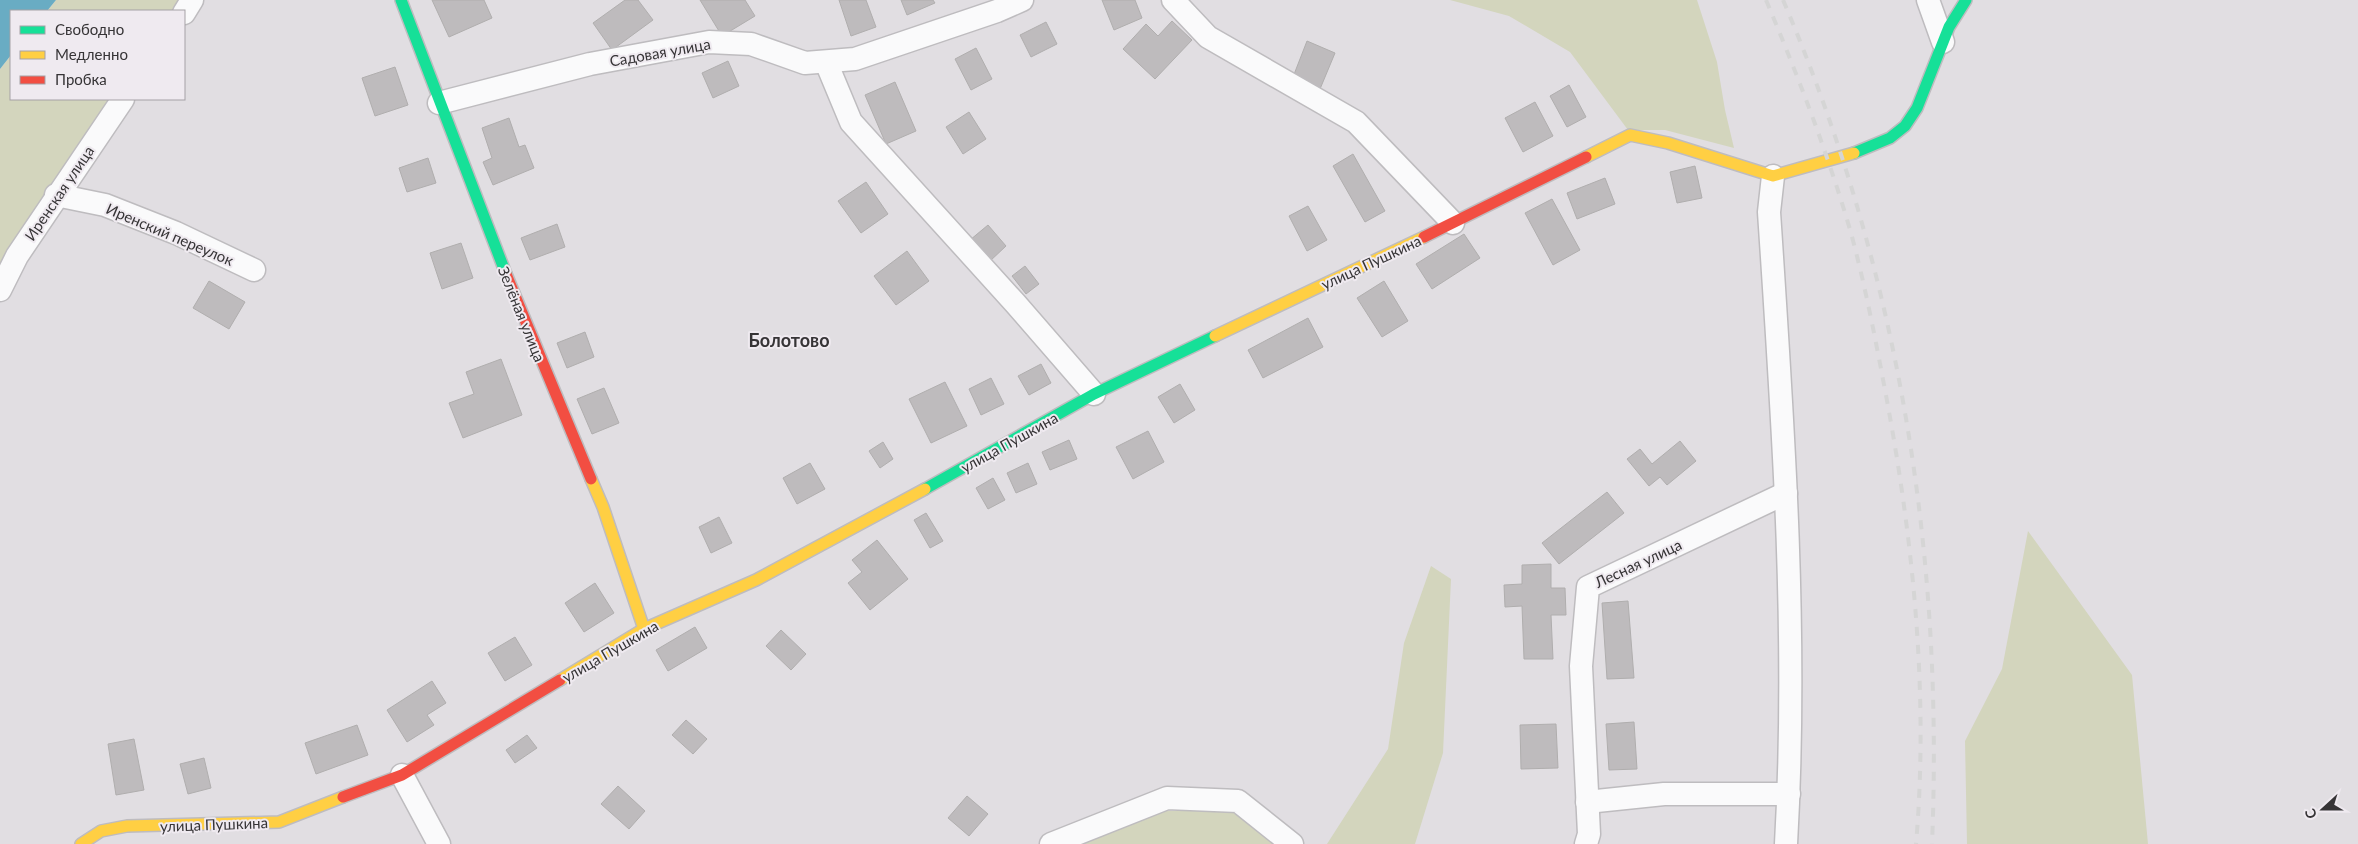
<svg xmlns="http://www.w3.org/2000/svg" width="2358" height="844" viewBox="0 0 2358 844" font-family="Lato,sans-serif">
	<style>
		.green { fill: #d3d5bd }
		.water { fill: #69acc3 }
		.building { fill: #bebbbd; stroke: #b0aeae }
		.lines { fill: none; stroke-linecap: round; stroke-linejoin: round }
		.street-casing { stroke: #bebcbf; stroke-width: 25 }
		.fast-casing { stroke: #bebcbf; stroke-width: 14 }
		.slow-casing { stroke: #bebcbf; stroke-width: 14 }
		.jam-casing { stroke: #bebcbf; stroke-width: 14 }
		.street { stroke: #fafafb; stroke-width: 22 }
		.fast { stroke: #16e098; stroke-width: 11 }
		.slow { stroke: #ffcf43; stroke-width: 11 }
		.jam { stroke: #f24e42; stroke-width: 11 }
		.rail { stroke: #d5d5d5; stroke-width: 4; stroke-dasharray: 9 9; stroke-linecap: butt }
		.labels { text-anchor: middle; dominant-baseline: central; stroke-width: 4; stroke-linejoin: round; paint-order: stroke }
		.street-label { font-size: 15px; fill: #363436; stroke: #efeaf0 }
		.quarter-label { font-size: 18px; font-weight: bold; fill: #363436; stroke: #efeaf0 }
	</style>
	<rect width="100%" height="100%" fill="#e1dee2"/>
	<g class="green">
		<path d="M 56,0 L 190,0 L 182,11 L 47,11 Z"/>
		<path d="M 1450,0 L 1697,0 L 1717,62 L 1725,110 L 1734,148 L 1665,130 L 1628,130 L 1570,52 L 1509,16 Z"/>
		<path d="M 11,55 L 11,99 L 122,99 L 0,284 L 0,69 Z"/>
		<path d="M 2028,531 L 2132,675 L 2148,844 L 1967,844 L 1965,741 L 2002,669 Z"/>
		<path d="M 1431,566 L 1451,579 L 1443,753 L 1415,844 L 1327,844 L 1388,749 L 1404,643 Z"/>
		<path d="M 1165,811 L 1233,811 L 1279,844 L 1068,844 Z"/>
	</g>
	<path class="water" d="M 0,0 L 56,0 L 47,11 L 11,11 L 11,55 L 0,69 Z"/>
	<g class="building">
		<path d="M 432,0 L 484,0 L 492,18 L 449,37 Z"/>
		<path d="M 625,0 L 638,0 L 653,20 L 612,50 L 593,23 Z"/>
		<path d="M 700,0 L 745,0 L 755,16 L 722,36 Z"/>
		<path d="M 839,0 L 866,0 L 876,27 L 851,36 Z"/>
		<path d="M 901,0 L 933,0 L 935,3 L 907,15 Z"/>
		<path d="M 1102,0 L 1135,0 L 1142,18 L 1114,30 Z"/>
		<path d="M 1172,21 L 1192,40 L 1155,79 L 1123,49 L 1146,24 L 1158,36 Z"/>
		<path d="M 1046,22 L 1057,44 L 1031,57 L 1020,35 Z"/>
		<path d="M 1307,41 L 1335,53 L 1320,89 L 1293,77 Z"/>
		<path d="M 976,48 L 992,79 L 971,90 L 955,59 Z"/>
		<path d="M 728,61 L 739,86 L 713,98 L 702,73 Z"/>
		<path d="M 395,67 L 408,105 L 375,116 L 362,78 Z"/>
		<path d="M 895,82 L 916,131 L 886,144 L 865,95 Z"/>
		<path d="M 1569,85 L 1586,117 L 1567,127 L 1550,96 Z"/>
		<path d="M 1535,102 L 1553,136 L 1523,152 L 1505,118 Z"/>
		<path d="M 969,112 L 986,139 L 963,154 L 946,127 Z"/>
		<path d="M 509,118 L 519,147 L 525,145 L 534,168 L 493,185 L 483,162 L 492,158 L 482,128 Z"/>
		<path d="M 1353,154 L 1385,211 L 1365,222 L 1333,166 Z"/>
		<path d="M 428,158 L 436,183 L 407,192 L 399,168 Z"/>
		<path d="M 1695,166 L 1702,198 L 1677,203 L 1670,172 Z"/>
		<path d="M 1605,178 L 1615,204 L 1577,219 L 1567,193 Z"/>
		<path d="M 866,182 L 888,214 L 861,233 L 838,201 Z"/>
		<path d="M 1552,199 L 1580,250 L 1553,265 L 1525,213 Z"/>
		<path d="M 1308,206 L 1327,240 L 1307,251 L 1289,216 Z"/>
		<path d="M 557,224 L 565,247 L 530,260 L 521,238 Z"/>
		<path d="M 988,225 L 1006,246 L 989,262 L 970,240 Z"/>
		<path d="M 1464,234 L 1480,258 L 1432,289 L 1416,264 Z"/>
		<path d="M 461,243 L 473,278 L 442,289 L 430,253 Z"/>
		<path d="M 907,251 L 929,281 L 896,305 L 874,276 Z"/>
		<path d="M 1025,266 L 1039,284 L 1026,294 L 1012,276 Z"/>
		<path d="M 209,281 L 245,302 L 229,329 L 193,308 Z"/>
		<path d="M 1384,281 L 1408,321 L 1382,337 L 1357,298 Z"/>
		<path d="M 1308,318 L 1323,347 L 1263,378 L 1248,350 Z"/>
		<path d="M 585,332 L 594,357 L 567,368 L 557,343 Z"/>
		<path d="M 501,359 L 522,415 L 463,438 L 449,403 L 474,394 L 466,372 Z"/>
		<path d="M 1041,364 L 1051,383 L 1029,395 L 1018,376 Z"/>
		<path d="M 991,378 L 1004,404 L 981,415 L 969,389 Z"/>
		<path d="M 945,382 L 967,426 L 931,443 L 909,399 Z"/>
		<path d="M 1180,384 L 1195,410 L 1174,423 L 1158,397 Z"/>
		<path d="M 604,388 L 619,423 L 592,434 L 577,399 Z"/>
		<path d="M 1148,431 L 1164,462 L 1133,479 L 1116,447 Z"/>
		<path d="M 1069,440 L 1077,459 L 1050,470 L 1042,452 Z"/>
		<path d="M 1680,441 L 1696,461 L 1667,485 L 1660,477 L 1649,486 L 1627,459 L 1640,449 L 1652,464 Z"/>
		<path d="M 883,442 L 893,459 L 880,468 L 869,451 Z"/>
		<path d="M 810,463 L 825,489 L 797,504 L 783,478 Z"/>
		<path d="M 1028,463 L 1037,484 L 1016,493 L 1007,473 Z"/>
		<path d="M 993,478 L 1005,500 L 988,509 L 976,488 Z"/>
		<path d="M 1607,492 L 1624,513 L 1559,564 L 1542,543 Z"/>
		<path d="M 926,513 L 943,541 L 930,548 L 914,520 Z"/>
		<path d="M 719,517 L 732,543 L 711,553 L 699,527 Z"/>
		<path d="M 877,540 L 908,579 L 870,610 L 848,583 L 862,572 L 852,560 Z"/>
		<path d="M 1551,564 L 1551,588 L 1565,588 L 1566,615 L 1551,615 L 1553,659 L 1524,659 L 1522,606 L 1505,607 L 1504,585 L 1522,584 L 1522,565 Z"/>
		<path d="M 595,583 L 614,613 L 584,632 L 565,603 Z"/>
		<path d="M 1628,601 L 1634,678 L 1607,679 L 1602,603 Z"/>
		<path d="M 695,627 L 707,648 L 668,671 L 656,650 Z"/>
		<path d="M 781,630 L 806,654 L 791,670 L 766,646 Z"/>
		<path d="M 515,637 L 532,665 L 505,681 L 488,653 Z"/>
		<path d="M 432,681 L 446,703 L 427,715 L 434,725 L 407,742 L 387,710 Z"/>
		<path d="M 686,720 L 707,739 L 693,754 L 672,735 Z"/>
		<path d="M 1634,722 L 1637,769 L 1609,770 L 1606,724 Z"/>
		<path d="M 1556,724 L 1558,768 L 1521,769 L 1520,725 Z"/>
		<path d="M 357,725 L 368,755 L 316,774 L 305,743 Z"/>
		<path d="M 527,735 L 537,748 L 515,763 L 506,750 Z"/>
		<path d="M 134,739 L 144,790 L 116,795 L 108,744 Z"/>
		<path d="M 204,758 L 211,788 L 188,794 L 180,764 Z"/>
		<path d="M 618,786 L 645,811 L 629,829 L 601,804 Z"/>
		<path d="M 967,796 L 988,814 L 969,836 L 948,818 Z"/>
	</g>
	<g class="lines">
		<g class="street-casing">
			<g id="street">
				<path d="M 1173,0 L 1208,37 L 1356,122 L 1453,223"/>
				<path d="M 1928,0 L 1943,42"/>
				<path d="M 184,13 L 192,0"/>
				<path d="M 826,62 L 851,122 L 1015,303 L 1094,394"/>
				<path d="M 439,103 L 590,64 L 709,42 L 751,44 L 805,63 L 855,59 L 997,11 L 1022,0"/>
				<path d="M 1773,176 L 1769,212 C 1783,422 1798,634 1786,844"/>
				<path d="M 56,195 L 105,205 L 176,233 L 254,270"/>
				<path d="M 0,290 L 17,256 L 123,99"/>
				<path d="M 402,775 L 439,844"/>
				<path d="M 1587,802 L 1664,794 L 1789,794"/>
				<path d="M 1051,844 L 1167,798 L 1238,801 L 1292,844"/>
				<path d="M 1586,844 L 1589,834 L 1581,666 L 1588,587 L 1786,493"/>
			</g>
		</g>
		<g class="fast-casing">
			<g id="fast">
				<path d="M 401,0 L 506,274"/>
				<path d="M 1854,153 L 1890,138 L 1905,126 L 1917,108 L 1949,27 L 1966,0"/>
				<path d="M 925,489 L 1094,394 L 1215,336"/>
			</g>
		</g>
		<g class="slow-casing">
			<g id="slow">
				<path d="M 1586,157 L 1630,135 L 1668,143 L 1773,176 L 1854,153"/>
				<path d="M 1215,336 L 1424,237"/>
				<path d="M 591,479 L 603,507 L 644,629"/>
				<path d="M 560,680 L 644,629 L 756,580 L 925,489"/>
				<path d="M 81,844 L 101,831 L 127,826 L 279,822 L 343,797"/>
			</g>
		</g>
		<g class="jam-casing">
			<g id="jam">
				<path d="M 1424,237 L 1586,157"/>
				<path d="M 506,274 L 591,479"/>
				<path d="M 343,797 L 402,775 L 560,680"/>
			</g>
		</g>
		<use href="#street" class="street"/>
		<use href="#fast" class="fast"/>
		<use href="#slow" class="slow"/>
		<use href="#jam" class="jam"/>
		<g class="rail">
			<path d="M 1766,0 C 1798,76 1828,154 1851,233 C 1865,285 1875,337 1885,390 C 1913,538 1929,693 1916,844"/>
			<path d="M 1783,0 C 1898,269 1944,552 1932,844"/>
		</g>
	</g>
	<g class="labels">
		<g class="street-label">
			<text transform="translate(660 52) rotate(-10)">Садовая улица</text>
			<text transform="translate(59 193) rotate(-56)">Иренская улица</text>
			<text transform="translate(170 234) rotate(23)">Иренский переулок</text>
			<text transform="translate(1371 262) rotate(-25)">улица Пушкина</text>
			<text transform="translate(522 314) rotate(68)">Зелёная улица</text>
			<text transform="translate(1009 442) rotate(-29)">улица Пушкина</text>
			<text transform="translate(1638 563) rotate(-25)">Лесная улица</text>
			<text transform="translate(610 651) rotate(-30)">улица Пушкина</text>
			<text transform="translate(214 824) rotate(-2)">улица Пушкина</text>
		</g>
		<g class="quarter-label">
			<text x="789" y="340">Болотово</text>
		</g>
	</g>
	<rect x="10" y="10" width="175" height="90" fill="#efeaf0" stroke="#a5a1a6"/>
	<rect x="20" y="26" width="25" height="8" fill="#16e098" stroke="#a5a1a6"/>
	<text x="55" y="35" font-size="15" fill="#363436">Свободно</text>
	<rect x="20" y="51" width="25" height="8" fill="#ffcf43" stroke="#a5a1a6"/>
	<text x="55" y="60" font-size="15" fill="#363436">Медленно</text>
	<rect x="20" y="76" width="25" height="8" fill="#f24e42" stroke="#a5a1a6"/>
	<text x="55" y="85" font-size="15" fill="#363436">Пробка</text>
	<g transform="translate(2323 809) rotate(249)" stroke="#efeaf0" stroke-width="4" paint-order="stroke">
	<path d="M0-4L9 19L0 12L-9 19Z" fill="#363436"/>
	<text y="-8" font-size="14" font-weight="bold" text-anchor="middle" fill="#363436">С</text>
	</g>
</svg>
